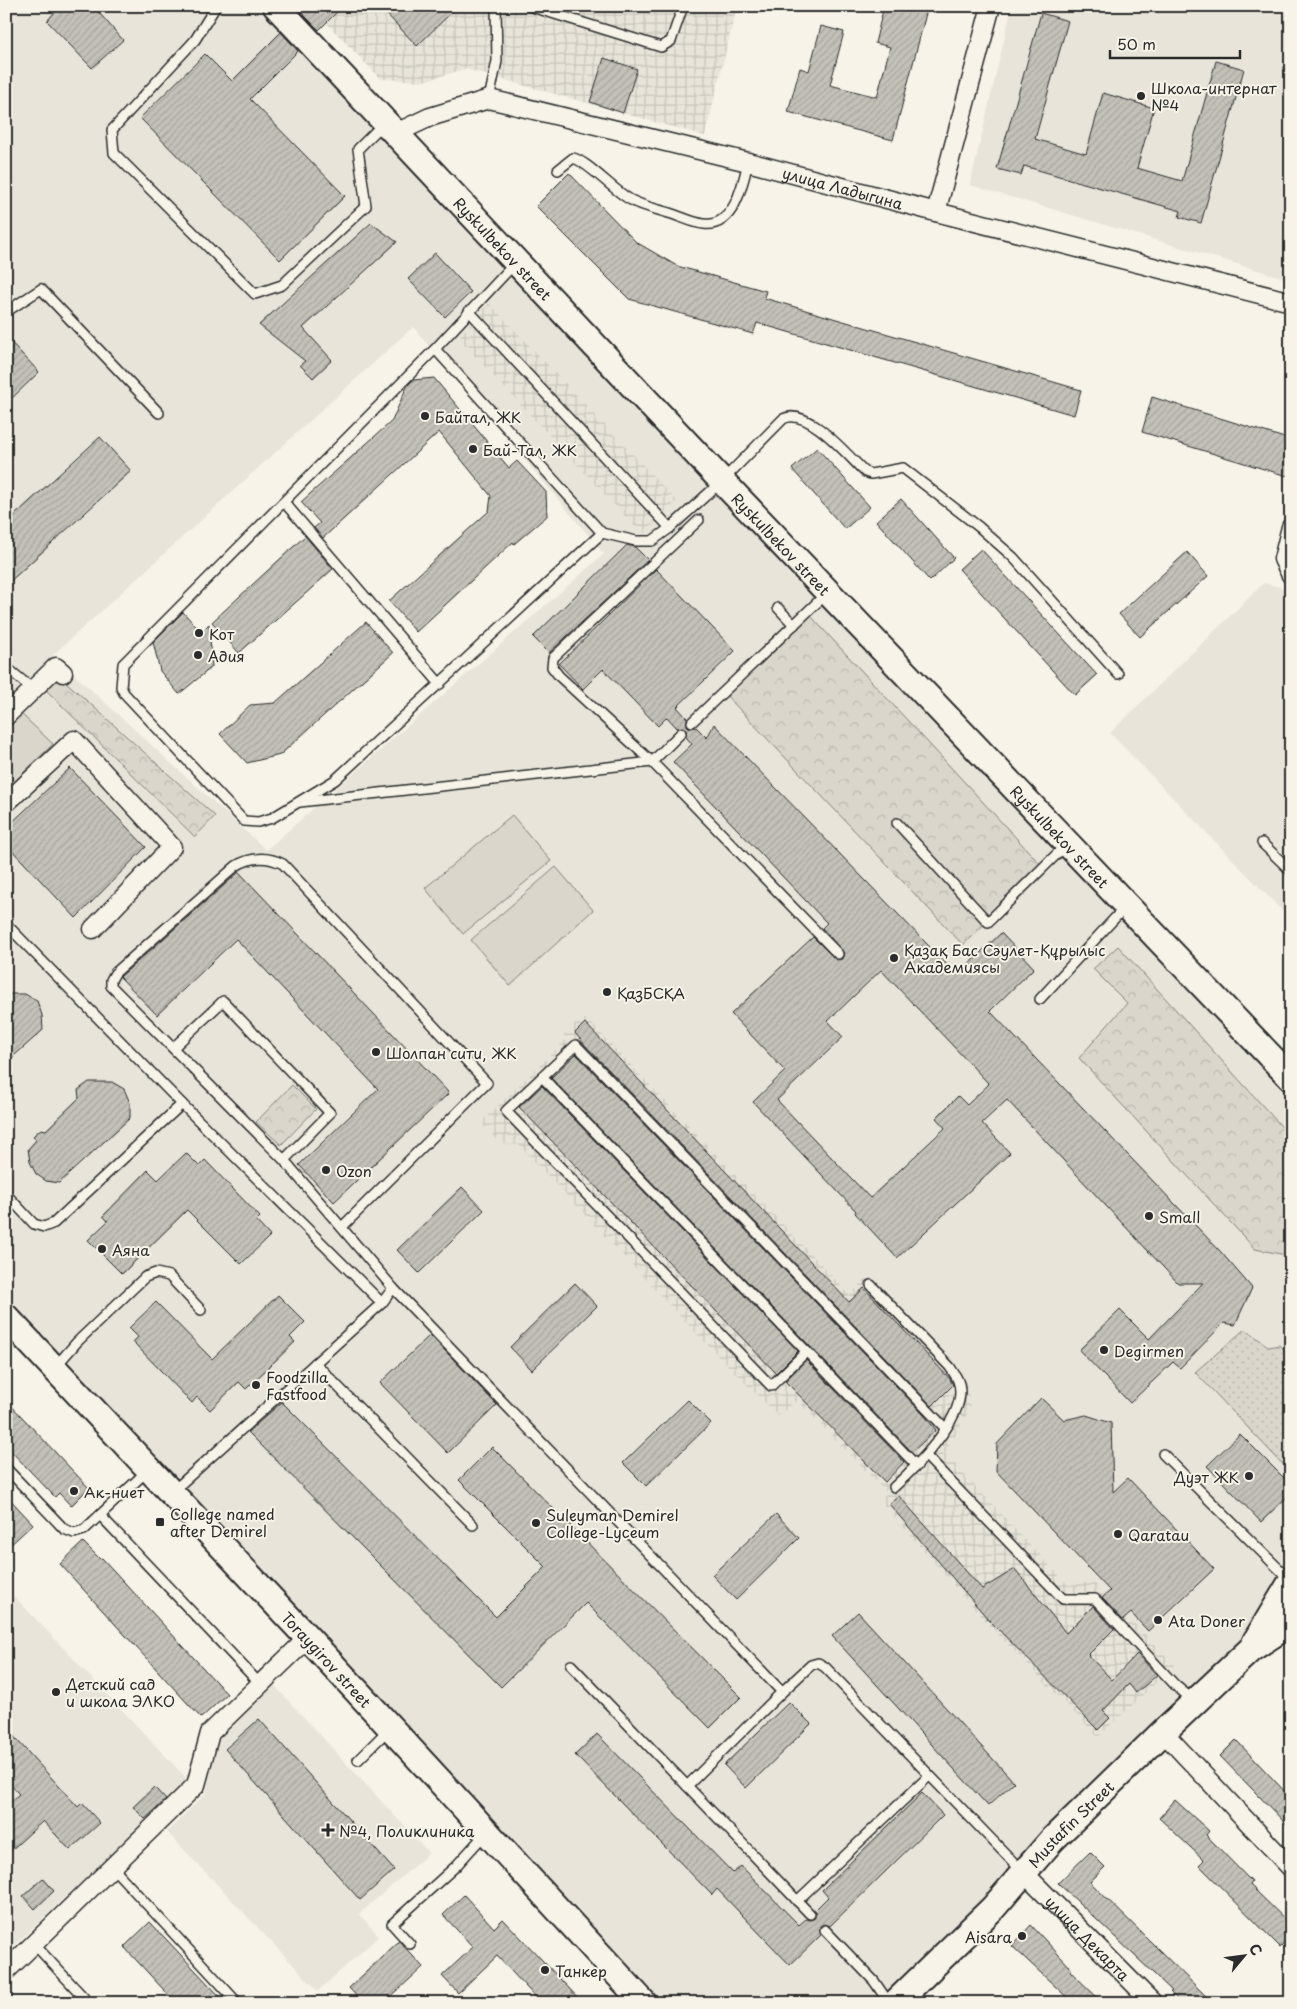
<svg xmlns="http://www.w3.org/2000/svg" width="1297" height="2009" viewBox="0 0 1297 2009" font-family="'Playpen Sans',sans-serif">
	<style>
		.built { fill: #e8e4da; fill-rule: evenodd }
		.industrial { fill: url(#industrial-grid) }
		.grass { fill: url(#grass-dots); stroke: #82807c }
		.forest { fill: url(#forest-crowns); stroke: #82807c }
		.pitch { fill: #dad6cc; stroke: #82807c }
		.building { fill: url(#building-hatch); stroke: #2b2b2b; fill-rule: evenodd }
		.lines { fill: none; stroke-linecap: round; stroke-linejoin: round }
		.lane-casing { stroke: #2b2b2b; stroke-width: 12 }
		.street-casing { stroke: #2b2b2b; stroke-width: 21 }
		.secondary-casing { stroke: #2b2b2b; stroke-width: 29 }
		.lane { stroke: #f7f3e8; stroke-width: 9 }
		.street { stroke: #f7f3e8; stroke-width: 18 }
		.secondary { stroke: #f7f3e8; stroke-width: 25 }
		.poi-dot { fill: #2b2b2b; stroke: #f7f3e8; stroke-width: 2 }
		.labels { text-anchor: middle; dominant-baseline: central; stroke-width: 4; stroke-linejoin: round; paint-order: stroke }
		.poi-label { font-size: 15px; fill: #2b2b2b; stroke: #f7f3e8; text-anchor: start }
		.street-label { font-size: 15px; fill: #2b2b2b; stroke: #f7f3e8 }
	</style>
	<defs>
		<pattern id="industrial-grid" width="8" height="8" patternUnits="userSpaceOnUse" patternTransform="scale(1.25)"><rect width="8" height="8" fill="#e8e4da"/><path d="M0 4h8M4 0v8" fill="none" stroke="#c7c4bb"/></pattern>
		<pattern id="grass-dots" width="8" height="8" patternUnits="userSpaceOnUse" patternTransform="scale(1.25)"><rect width="8" height="8" fill="#dad6cc"/><path d="M2 2h.1M6 6h.1" fill="none" stroke="#bbb8af" stroke-width="1.8" stroke-linecap="round"/></pattern>
		<pattern id="forest-crowns" width="20" height="18" patternUnits="userSpaceOnUse" patternTransform="scale(1.25)"><rect width="20" height="18" fill="#dad6cc"/><path d="M2 6a3 3 0 1 1 6 0M12 15a3 3 0 1 1 6 0" fill="none" stroke="#bbb8af"/></pattern>
		<pattern id="building-hatch" width="6" height="6" patternUnits="userSpaceOnUse" patternTransform="scale(1.25)"><rect width="6" height="6" fill="#c4c1b9"/><path d="M-1 1l2-2M0 6l6-6M5 7l2-2" fill="none" stroke="#a9a69f"/></pattern>
	</defs>
	<rect width="100%" height="100%" fill="#f7f3e8"/>
	<filter id="ink" filterUnits="userSpaceOnUse"><feTurbulence type="fractalNoise" baseFrequency=".02" numOctaves="2"/><feDisplacementMap in="SourceGraphic" scale="10" xChannelSelector="R" yChannelSelector="G"/><feConvolveMatrix kernelMatrix="1 2 1 2 8 2 1 2 1" color-interpolation-filters="sRGB"/></filter>
	<g filter="url(#ink)">
		<g class="built">
			<path d="M 6,6 L 276,6 L 1291,1078 L 1291,1582 L 1251,1649 L 895,2003 L 644,2003 L 6,1317 ZM 413,327 L 604,554 L 266,850 L 53,655 Z"/>
			<path d="M 1012,6 L 1291,6 L 1291,280 L 970,185 Z"/>
			<path d="M 1264,583 L 1291,590 L 1291,920 L 1110,733 Z"/>
			<path d="M 14,1596 L 189,1781 L 6,1953 L 6,1603 Z"/>
			<path d="M 274,1685 L 429,1853 L 359,1914 L 379,1936 L 318,1991 L 167,1832 L 207,1792 L 214,1738 Z"/>
		</g>
		<g class="industrial">
			<path d="M 310,6 L 737,6 L 705,136 L 465,69 L 424,81 L 381,79 Z"/>
			<path d="M 489,303 L 677,501 L 643,535 L 458,338 Z"/>
			<path d="M 581,1019 L 587,1019 L 850,1295 L 869,1275 L 946,1353 L 966,1382 L 971,1406 L 945,1454 L 1068,1585 L 1093,1582 L 1175,1665 L 1098,1737 L 985,1621 L 880,1500 L 887,1493 L 797,1400 L 778,1416 L 697,1334 L 519,1145 L 500,1144 L 481,1122 L 567,1039 L 564,1035 Z"/>
		</g>
		<path class="grass" d="M 1245,1329 L 1269,1347 L 1279,1345 L 1291,1357 L 1291,1473 L 1195,1372 Z"/>
		<g class="forest">
			<path d="M 809,614 L 1043,867 L 963,945 L 724,693 Z"/>
			<path d="M 56,673 L 215,816 L 195,837 L 42,686 Z"/>
			<path d="M 1118,946 L 1291,1137 L 1291,1256 L 1255,1249 L 1079,1058 L 1127,1003 L 1093,969 Z"/>
			<path d="M 292,1085 L 316,1109 L 281,1145 L 256,1122 Z"/>
		</g>
		<g class="pitch">
			<path d="M 18,711 L 53,744 L 6,790 L 6,723 Z"/>
			<path d="M 512,815 L 551,861 L 463,934 L 425,888 Z"/>
			<path d="M 556,867 L 593,910 L 510,986 L 471,940 Z"/>
		</g>
		<g class="building">
			<path d="M 60,6 L 93,6 L 123,40 L 92,68 L 47,21 Z"/>
			<path d="M 306,6 L 343,6 L 319,30 L 301,12 Z"/>
			<path d="M 379,6 L 458,6 L 417,46 Z"/>
			<path d="M 884,6 L 928,6 L 893,140 L 788,112 L 800,68 L 809,71 L 821,26 L 844,32 L 830,85 L 877,97 L 890,47 L 875,43 Z"/>
			<path d="M 1041,13 L 1068,21 L 1035,139 L 1086,154 L 1103,93 L 1154,108 L 1137,168 L 1182,181 L 1216,61 L 1244,69 L 1201,223 L 1179,217 L 1181,211 L 1024,166 L 1021,175 L 997,169 Z"/>
			<path d="M 281,32 L 298,51 L 250,99 L 345,196 L 280,260 L 140,118 L 205,54 L 232,81 Z"/>
			<path d="M 604,58 L 637,69 L 623,113 L 590,102 Z"/>
			<path d="M 569,173 L 636,242 L 677,266 L 766,291 L 764,298 L 1081,390 L 1074,415 L 757,323 L 753,334 L 629,299 L 536,206 Z"/>
			<path d="M 371,223 L 397,242 L 303,328 L 332,360 L 313,378 L 300,365 L 305,361 L 259,325 Z"/>
			<path d="M 435,253 L 471,292 L 445,317 L 408,279 Z"/>
			<path d="M 6,337 L 39,372 L 6,404 Z"/>
			<path d="M 434,378 L 509,468 L 517,461 L 546,492 L 547,516 L 514,544 L 513,542 L 416,632 L 389,601 L 489,511 L 491,496 L 439,432 L 323,538 L 314,528 L 320,523 L 301,502 L 392,421 L 407,386 L 413,380 Z"/>
			<path d="M 1152,397 L 1291,440 L 1291,466 L 1287,476 L 1142,432 Z"/>
			<path d="M 100,437 L 131,471 L 6,585 L 6,523 Z"/>
			<path d="M 817,448 L 870,507 L 845,529 L 792,469 Z"/>
			<path d="M 901,499 L 954,558 L 930,581 L 876,521 Z"/>
			<path d="M 305,536 L 333,569 L 239,653 L 212,622 Z"/>
			<path d="M 627,545 L 635,547 L 648,560 L 549,653 L 533,637 Z"/>
			<path d="M 981,549 L 1097,675 L 1075,695 L 959,569 Z"/>
			<path d="M 1187,552 L 1208,576 L 1140,637 L 1119,614 Z"/>
			<path d="M 656,569 L 735,651 L 677,707 L 687,718 L 687,726 L 691,728 L 696,727 L 707,738 L 714,724 L 957,975 L 1001,933 L 1034,968 L 990,1011 L 1220,1251 L 1252,1288 L 1235,1325 L 1224,1323 L 1180,1368 L 1173,1362 L 1130,1403 L 1079,1350 L 1120,1310 L 1149,1339 L 1203,1283 L 1178,1283 L 1007,1100 L 982,1123 L 1010,1153 L 897,1258 L 855,1213 L 856,1211 L 753,1102 L 785,1071 L 731,1014 L 813,937 L 836,960 L 842,959 L 844,953 L 822,928 L 827,923 L 673,762 L 692,744 L 686,737 L 686,729 L 682,727 L 677,728 L 667,717 L 658,726 L 603,669 L 583,689 L 559,664 ZM 881,970 L 989,1084 L 967,1105 L 958,1096 L 936,1118 L 945,1128 L 870,1198 L 777,1100 L 843,1037 L 828,1021 Z"/>
			<path d="M 183,612 L 201,632 L 209,624 L 212,667 L 179,694 L 160,671 L 153,642 Z"/>
			<path d="M 366,622 L 393,653 L 280,755 L 247,763 L 220,734 L 250,705 L 275,703 Z"/>
			<path d="M 70,768 L 146,847 L 76,918 L 6,844 L 6,828 Z"/>
			<path d="M 239,872 L 449,1093 L 334,1202 L 299,1165 L 378,1089 L 236,939 L 157,1015 L 120,977 Z"/>
			<path d="M 6,994 L 25,994 L 37,1001 L 42,1015 L 43,1030 L 6,1063 Z"/>
			<path d="M 585,1023 L 849,1302 L 864,1288 L 950,1379 L 953,1385 L 932,1406 L 585,1045 L 575,1033 Z"/>
			<path d="M 576,1054 L 923,1414 L 936,1430 L 912,1452 L 551,1078 Z"/>
			<path d="M 89,1082 L 112,1082 L 124,1089 L 130,1103 L 130,1118 L 59,1183 L 46,1181 L 36,1174 L 30,1162 L 28,1149 L 36,1140 L 33,1136 L 41,1129 L 46,1130 L 79,1098 L 78,1090 Z"/>
			<path d="M 542,1086 L 798,1351 L 776,1373 L 519,1107 Z"/>
			<path d="M 186,1153 L 199,1166 L 205,1160 L 260,1217 L 256,1221 L 270,1236 L 241,1264 L 187,1210 L 122,1274 L 88,1240 L 108,1221 L 103,1216 L 148,1170 L 158,1180 Z"/>
			<path d="M 462,1187 L 484,1210 L 419,1273 L 397,1250 Z"/>
			<path d="M 575,1283 L 597,1306 L 532,1370 L 510,1347 Z"/>
			<path d="M 278,1295 L 305,1322 L 290,1337 L 295,1342 L 246,1389 L 239,1382 L 210,1410 L 197,1397 L 192,1403 L 133,1342 L 138,1337 L 129,1328 L 156,1302 L 212,1359 Z"/>
			<path d="M 430,1335 L 497,1405 L 448,1453 L 380,1383 Z"/>
			<path d="M 806,1360 L 904,1462 L 885,1482 L 785,1381 Z"/>
			<path d="M 1041,1398 L 1064,1420 L 1086,1415 L 1111,1423 L 1113,1492 L 1128,1478 L 1214,1569 L 1148,1631 L 1131,1613 L 1123,1620 L 1102,1598 L 1110,1591 L 996,1471 L 997,1444 Z"/>
			<path d="M 6,1400 L 89,1488 L 71,1506 L 59,1493 L 55,1497 L 6,1446 Z"/>
			<path d="M 688,1400 L 711,1423 L 646,1486 L 623,1463 Z"/>
			<path d="M 282,1402 L 496,1617 L 546,1567 L 459,1480 L 492,1447 L 741,1697 L 710,1728 L 586,1603 L 501,1687 L 248,1432 Z"/>
			<path d="M 1240,1434 L 1291,1485 L 1291,1493 L 1261,1522 L 1207,1466 Z"/>
			<path d="M 6,1495 L 33,1524 L 6,1549 Z"/>
			<path d="M 899,1496 L 982,1589 L 1015,1569 L 1066,1633 L 1093,1606 L 1114,1629 L 1088,1655 L 1112,1680 L 1137,1654 L 1157,1675 L 1136,1693 L 1129,1684 L 1103,1711 L 1110,1718 L 1098,1730 L 988,1619 L 889,1504 Z"/>
			<path d="M 776,1514 L 799,1538 L 736,1600 L 712,1575 Z"/>
			<path d="M 83,1542 L 100,1559 L 102,1558 L 227,1694 L 201,1718 L 60,1564 Z"/>
			<path d="M 858,1612 L 1014,1782 L 988,1806 L 832,1636 Z"/>
			<path d="M 789,1702 L 811,1724 L 746,1788 L 724,1765 Z"/>
			<path d="M 259,1719 L 394,1870 L 360,1900 L 225,1749 Z"/>
			<path d="M 6,1728 L 78,1807 L 82,1803 L 100,1823 L 70,1850 L 43,1821 L 6,1855 L 6,1806 L 19,1794 L 6,1780 Z"/>
			<path d="M 597,1734 L 733,1873 L 741,1866 L 799,1925 L 806,1919 L 811,1920 L 815,1918 L 815,1910 L 828,1897 L 822,1890 L 922,1793 L 943,1815 L 830,1926 L 824,1924 L 820,1926 L 821,1935 L 790,1965 L 717,1889 L 712,1895 L 575,1755 Z"/>
			<path d="M 1236,1740 L 1291,1798 L 1291,1829 L 1220,1756 Z"/>
			<path d="M 154,1787 L 166,1800 L 145,1819 L 133,1807 Z"/>
			<path d="M 1175,1800 L 1209,1831 L 1206,1835 L 1252,1882 L 1250,1885 L 1291,1925 L 1291,1936 L 1280,1947 L 1199,1865 L 1204,1860 L 1159,1818 Z"/>
			<path d="M 1090,1852 L 1105,1867 L 1090,1882 L 1213,2003 L 1181,2003 L 1170,1992 L 1172,1991 L 1058,1883 Z"/>
			<path d="M 43,1878 L 54,1891 L 35,1909 L 23,1896 Z"/>
			<path d="M 464,1895 L 494,1928 L 503,1919 L 583,2003 L 541,2003 L 497,1956 L 458,1993 L 442,1976 L 473,1947 L 443,1915 Z"/>
			<path d="M 150,1922 L 226,2003 L 176,2003 L 124,1947 Z"/>
			<path d="M 1031,1925 L 1072,1969 L 1070,1971 L 1103,2003 L 1073,2003 L 1012,1946 Z"/>
			<path d="M 399,1941 L 423,1967 L 384,2003 L 363,2003 L 349,1988 Z"/>
		</g>
		<g class="lines">
			<g class="lane-casing">
				<g id="lane">
					<path d="M 216,6 L 195,40 L 112,130 L 114,153 L 255,294 L 282,285 L 366,206 L 358,149 L 383,124"/>
					<path d="M 529,6 L 661,47 L 671,41 L 683,6"/>
					<path d="M 489,99 L 497,61 L 496,6"/>
					<path d="M 558,170 L 573,158 C 587,161 615,192 631,200 C 644,207 661,210 675,215 C 684,218 694,223 704,224 C 734,228 743,184 748,162"/>
					<path d="M 6,302 L 12,308 L 41,289 L 159,413"/>
					<path d="M 469,311 L 670,528"/>
					<path d="M 435,349 L 123,664 L 121,687 L 124,693 L 244,821 L 258,822 L 272,818 L 335,780 L 602,533 L 435,349 L 516,262"/>
					<path d="M 284,502 L 440,684"/>
					<path d="M 602,533 L 636,541 L 652,541 L 670,528 L 722,481 L 783,419 C 807,406 848,456 865,472 L 871,474 L 903,468 L 979,527 L 1013,557 L 1118,674"/>
					<path d="M 778,608 L 794,625"/>
					<path d="M 6,667 L 35,691"/>
					<path d="M 692,722 L 826,594"/>
					<path d="M 681,733 L 652,762 L 838,954"/>
					<path d="M 652,762 L 559,676 L 552,667 L 553,658 L 699,520"/>
					<path d="M 300,802 L 652,762"/>
					<path d="M 897,823 L 988,922 L 1067,844"/>
					<path d="M 1262,843 L 1291,871"/>
					<path d="M 6,924 L 182,1104 L 54,1223 L 44,1227 L 34,1224 L 6,1194"/>
					<path d="M 1040,999 L 1126,906"/>
					<path d="M 174,1047 L 223,1001 L 330,1113 L 284,1160"/>
					<path d="M 542,1077 L 917,1466"/>
					<path d="M 182,1104 L 382,1303"/>
					<path d="M 342,1227 L 487,1083 L 283,864 C 267,856 250,857 236,866 L 115,973 L 111,980 L 111,986 L 284,1160 L 393,1288"/>
					<path d="M 871,1285 L 950,1367 C 955,1375 960,1381 960,1391 C 961,1422 915,1468 894,1487"/>
					<path d="M 805,1353 L 771,1386 L 506,1111 L 576,1045 L 945,1428"/>
					<path d="M 315,1363 L 473,1525"/>
					<path d="M 56,1366 L 77,1342 L 145,1277 L 156,1273 L 169,1276 L 201,1310"/>
					<path d="M 1163,1454 L 1291,1581"/>
					<path d="M 926,1456 L 1063,1599 L 1095,1599 L 1176,1686 L 1193,1700"/>
					<path d="M 6,1468 L 64,1529 L 74,1533 L 84,1530 L 147,1471"/>
					<path d="M 173,1491 L 382,1303 L 393,1288 L 782,1692 L 687,1786"/>
					<path d="M 100,1515 L 261,1685"/>
					<path d="M 571,1665 L 810,1914"/>
					<path d="M 782,1692 L 811,1665 L 818,1663 L 825,1667 L 1022,1871"/>
					<path d="M 358,1760 L 389,1729"/>
					<path d="M 113,1868 L 238,2003"/>
					<path d="M 797,1901 L 929,1776"/>
					<path d="M 825,1930 L 874,1981 L 889,2003"/>
					<path d="M 410,1944 L 392,1924 L 456,1866 L 485,1834"/>
					<path d="M 35,1945 L 89,2003"/>
				</g>
			</g>
			<g class="street-casing">
				<g id="street">
					<path id="s1" d="M 396,133 L 430,117 L 489,99 L 748,162 L 936,212 L 1291,302"/>
					<path d="M 936,212 L 991,6"/>
					<path d="M 1291,527 L 1283,559 L 1291,575"/>
					<path d="M 6,716 L 56,667 L 63,673"/>
					<path d="M 6,803 L 74,740 L 172,847 L 93,929"/>
					<path d="M 1163,1732 L 1291,1868"/>
					<path id="s2" d="M 1024,1873 L 1153,2003"/>
					<path d="M 6,1971 L 196,1785 L 210,1733 L 308,1638"/>
				</g>
			</g>
			<g class="secondary-casing">
				<g id="secondary">
					<path id="s3" d="M 276,6 L 722,481 L 1291,1078"/>
					<path id="s4" d="M 6,1317 L 308,1638 L 644,2003"/>
					<path d="M 1255,1642 L 1291,1582"/>
					<path id="s5" d="M 895,2003 L 993,1908 L 1053,1839 L 1163,1732 L 1251,1649 L 1291,1623"/>
				</g>
			</g>
			<use href="#lane" class="lane"/>
			<use href="#street" class="street"/>
			<use href="#secondary" class="secondary"/>
		</g>
	</g>
	<g class="poi-dot">
		<circle cx="1141" cy="96" r="5"/>
		<circle cx="425" cy="416" r="5"/>
		<circle cx="473" cy="449" r="5"/>
		<circle cx="199" cy="633" r="5"/>
		<circle cx="198" cy="655" r="5"/>
		<circle cx="894" cy="958" r="5"/>
		<circle cx="607" cy="992" r="5"/>
		<circle cx="376" cy="1052" r="5"/>
		<circle cx="326" cy="1170" r="5"/>
		<circle cx="1149" cy="1216" r="5"/>
		<circle cx="102" cy="1249" r="5"/>
		<circle cx="1104" cy="1350" r="5"/>
		<circle cx="256" cy="1385" r="5"/>
		<circle cx="1249" cy="1476" r="5"/>
		<circle cx="74" cy="1491" r="5"/>
		<rect x="155" y="1517" width="10" height="10" rx="2.5"/>
		<circle cx="536" cy="1523" r="5"/>
		<circle cx="1118" cy="1534" r="5"/>
		<circle cx="1158" cy="1620" r="5"/>
		<circle cx="56" cy="1692" r="5"/>
		<path d="M325.5 1822.5h5v5h5v5h-5v5h-5v-5h-5v-5h5z"/>
		<circle cx="1022" cy="1936" r="5"/>
		<circle cx="545" cy="1970" r="5"/>
	</g>
	<g class="labels">
		<g class="poi-label">
			<text x="1151" y="87">Школа-интернат<tspan x="1151" dy="17">№4</tspan></text>
			<text x="435" y="416">Байтал, ЖК</text>
			<text x="483" y="449">Бай-Тал, ЖК</text>
			<text x="209" y="633">Кот</text>
			<text x="208" y="655">Адия</text>
			<text x="904" y="949">Қазақ Бас Сәулет-Құрылыс<tspan x="904" dy="17">Академиясы</tspan></text>
			<text x="617" y="992">ҚазБСҚА</text>
			<text x="386" y="1052">Шолпан сити, ЖК</text>
			<text x="336" y="1170">Ozon</text>
			<text x="1159" y="1216">Small</text>
			<text x="112" y="1249">Аяна</text>
			<text x="1114" y="1350">Degirmen</text>
			<text x="266" y="1376">Foodzilla<tspan x="266" dy="17">Fastfood</tspan></text>
			<text x="1239" y="1476" text-anchor="end">Дуэт ЖК</text>
			<text x="84" y="1491">Ак-ниет</text>
			<text x="170" y="1513">College named<tspan x="170" dy="17">after Demirel</tspan></text>
			<text x="546" y="1514">Suleyman Demirel<tspan x="546" dy="17">College-Lyceum</tspan></text>
			<text x="1128" y="1534">Qaratau</text>
			<text x="1168" y="1620">Ata Doner</text>
			<text x="66" y="1683">Детский сад<tspan x="66" dy="17">и школа ЭЛКО</tspan></text>
			<text x="339" y="1830">№4, Поликлиника</text>
			<text x="1012" y="1936" text-anchor="end">Aisara</text>
			<text x="555" y="1970">Танкер</text>
		</g>
		<g class="street-label">
			<text stroke="none"><textPath href="#s1" startOffset="464">улица Ладыгина</textPath></text>
			<text stroke="none"><textPath href="#s3" startOffset="332">Ryskulbekov street</textPath></text>
			<text stroke="none"><textPath href="#s3" startOffset="738">Ryskulbekov street</textPath></text>
			<text stroke="none"><textPath href="#s3" startOffset="1142">Ryskulbekov street</textPath></text>
			<text stroke="none"><textPath href="#s4" startOffset="469">Toraygirov street</textPath></text>
			<text stroke="none"><textPath href="#s5" startOffset="251">Mustafin Street</textPath></text>
			<text stroke="none"><textPath href="#s2" startOffset="91">улица Декарта</textPath></text>
		</g>
	</g>
	<rect width="1297" height="2009" fill="none" stroke="#f7f3e8" stroke-width="25"/>
	<rect x="12" y="12" width="1272" height="1984" fill="none" stroke="#2b2b2b" stroke-width="2" filter="url(#ink)"/>
	<g transform="translate(1244 1956) rotate(61)" stroke="#f7f3e8" stroke-width="4" paint-order="stroke">
	<path d="M0-4L9 19L0 12L-9 19Z" fill="#2b2b2b"/>
	<text y="-8" font-size="14" font-weight="bold" text-anchor="middle" fill="#2b2b2b">С</text>
	</g>
	<path d="M1110 50v8h130v-8" fill="none" stroke="#2b2b2b" stroke-width="2.5"/>
	<text x="1117" y="50" font-size="15" fill="#2b2b2b" stroke="#f7f3e8" stroke-width="4" paint-order="stroke">50 m</text>
</svg>
